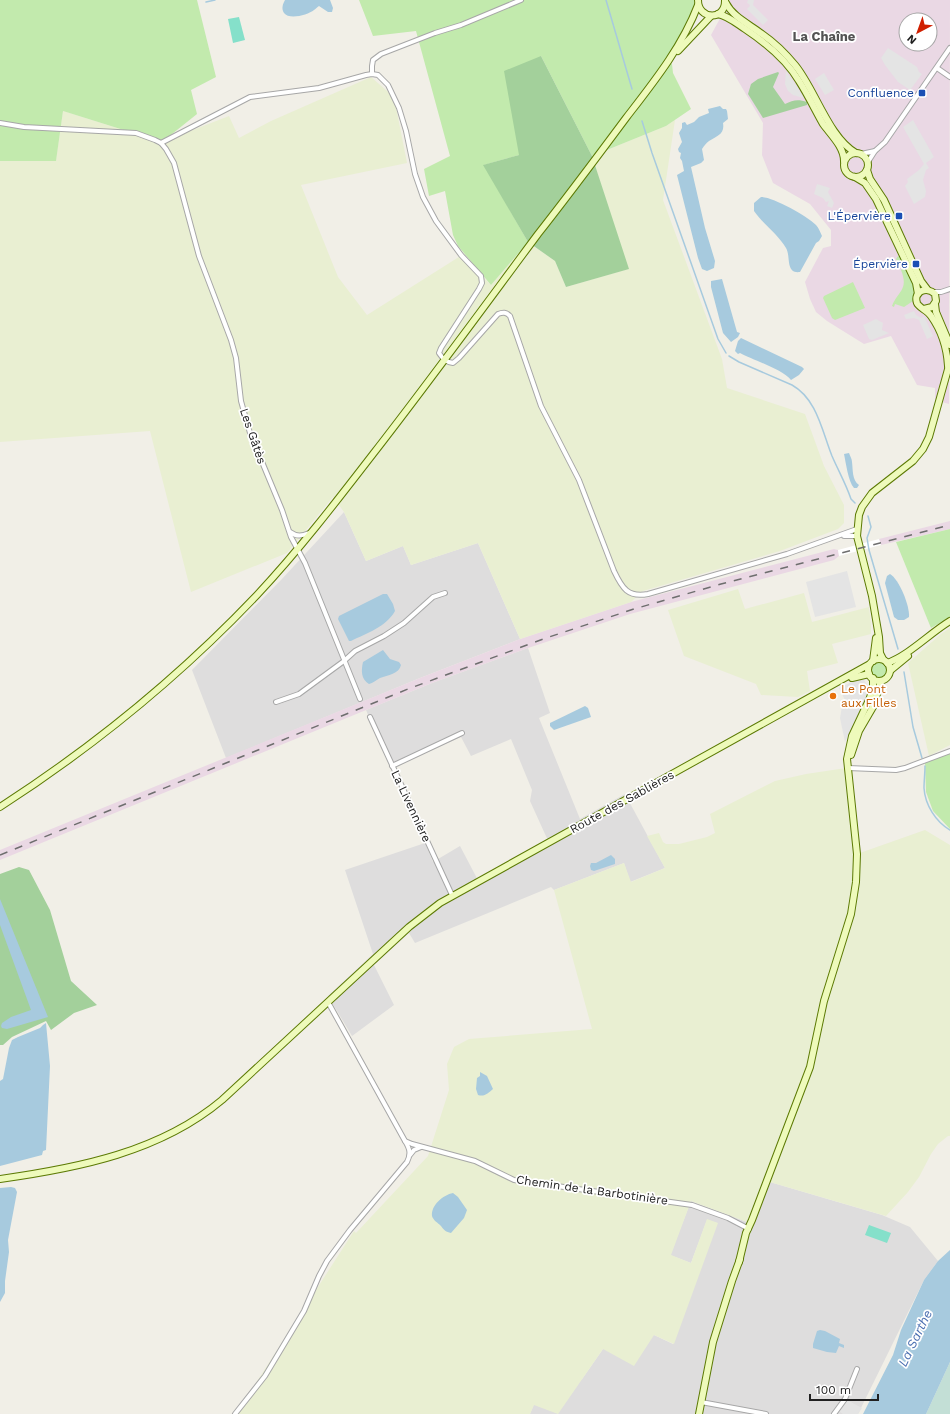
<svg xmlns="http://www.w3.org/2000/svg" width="950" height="1414" viewBox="0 0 950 1414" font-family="'Work Sans',sans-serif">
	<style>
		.residential { fill: #dedddd }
		.industrial { fill: #ead8e4; fill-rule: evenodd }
		.farmland { fill: #e9efd2 }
		.grass { fill: #c2eaad }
		.forest { fill: #a3d09b }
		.wetland { fill: #c3dfd6 }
		.pitch { fill: #85e0ca }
		.parking { fill: #e4e4e4 }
		.water { fill: #a7cade }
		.pier { fill: #fff }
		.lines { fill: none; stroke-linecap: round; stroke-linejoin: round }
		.stream { stroke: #a7cade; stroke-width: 1.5 }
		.street-casing { stroke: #a7a7a7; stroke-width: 6 }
		.secondary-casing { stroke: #5c7a04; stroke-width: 8 }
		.street { stroke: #fff; stroke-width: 4 }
		.secondary { stroke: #eefabb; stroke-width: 6 }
		.rail { stroke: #6e6e6e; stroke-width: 1.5; stroke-dasharray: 8 8; stroke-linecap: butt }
		.transit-dot { fill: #1a4fb4; stroke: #fff; stroke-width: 1.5 }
		.food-dot { fill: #e8710a; stroke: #fff; stroke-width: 1.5 }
		.labels { text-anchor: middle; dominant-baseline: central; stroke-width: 3.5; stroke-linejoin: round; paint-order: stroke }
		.transit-label { font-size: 12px; fill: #164399; stroke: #fff; text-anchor: end }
		.street-label { font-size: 12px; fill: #202020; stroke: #fff }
		.food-label { font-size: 12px; fill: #c56008; stroke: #fff; text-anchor: start }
		.neighbourhood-label { font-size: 13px; font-weight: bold; fill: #535353; stroke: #fff }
		.water-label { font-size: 13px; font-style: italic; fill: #4b6fb1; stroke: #fff }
	</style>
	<rect width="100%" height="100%" fill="#f1efe7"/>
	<g class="residential">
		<path d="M 344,512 L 366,561 L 403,546 L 411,565 L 478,543 L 520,639 L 420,678 L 226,758 L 192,670 L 281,580 Z"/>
		<path d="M 528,648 L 550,713 L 539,718 L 580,819 L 625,794 L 665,868 L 630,882 L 624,863 L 554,890 L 551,887 L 415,943 L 409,933 L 374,965 L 394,1005 L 352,1036 L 328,996 L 373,954 L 345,870 L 425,843 L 433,862 L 460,846 L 480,884 L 550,845 L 530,801 L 532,790 L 511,739 L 471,756 L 461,737 L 391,769 L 366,710 L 432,683 Z"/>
		<path d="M 763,1180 L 882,1215 L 910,1227 L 938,1261 L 924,1280 L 858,1414 L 530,1414 L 534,1404 L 582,1379 L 603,1349 L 654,1335 L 673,1344 L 717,1223 L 707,1220 L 691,1263 L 670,1255 L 691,1201 L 747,1222 Z"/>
	</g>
	<g class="industrial">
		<path d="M 730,0 L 950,0 L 949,404 L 942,402 L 935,399 L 935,388 L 917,385 L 891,336 L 864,344 L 827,321 L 816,312 L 810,299 L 805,282 L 823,248 L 831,246 L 831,230 L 810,204 L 773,183 L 762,155 L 763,123 L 711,35 ZM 906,20 L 930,20 L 930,44 L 906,44 Z"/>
		<path d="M 950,521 L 950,529 L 881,545 L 879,539 Z"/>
		<path d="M 834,549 L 838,550 L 839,556 L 834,560 L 630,614 L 528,648 L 432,683 L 0,860 L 0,850 L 420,678 L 520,639 L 631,602 Z"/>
	</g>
	<g class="farmland">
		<path d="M 371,77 L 394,97 L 407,163 L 301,185 L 338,277 L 367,315 L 462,255 L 491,285 L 528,242 L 555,261 L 566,287 L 628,269 L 592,156 L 666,126 L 675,120 L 663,200 L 722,359 L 727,388 L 805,414 L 824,466 L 844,505 L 844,523 L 838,529 L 780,551 L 643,591 L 631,602 L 520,639 L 478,543 L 411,565 L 403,546 L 366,561 L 344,512 L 333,497 L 287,553 L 191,592 L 150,431 L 0,442 L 0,161 L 56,160 L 63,111 L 162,142 L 229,116 L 239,138 L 271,121 Z"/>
		<path d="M 738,589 L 745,609 L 804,593 L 812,622 L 869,607 L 871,625 L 871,634 L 832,644 L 838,663 L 807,671 L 810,691 L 798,697 L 761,695 L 756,684 L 684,656 L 668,610 Z"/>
		<path d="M 950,628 L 950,745 L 929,756 L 908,663 L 941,634 Z"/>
		<path d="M 846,768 L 857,854 L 925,830 L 950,845 L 950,1136 L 948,1136 L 938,1144 L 931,1154 L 919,1177 L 908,1192 L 886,1216 L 763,1180 L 747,1222 L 691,1201 L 671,1255 L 691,1263 L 707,1219 L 718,1223 L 674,1344 L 654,1335 L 634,1366 L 603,1349 L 558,1414 L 534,1405 L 530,1414 L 236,1414 L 354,1231 L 356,1233 L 428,1156 L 449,1090 L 447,1064 L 454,1047 L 469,1039 L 592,1029 L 554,890 L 624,863 L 631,882 L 665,868 L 647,836 L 659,833 L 663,842 L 666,844 L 679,844 L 707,837 L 715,833 L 710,814 L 775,781 L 806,774 Z"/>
	</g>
	<g class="grass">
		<path d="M 0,0 L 197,0 L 216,77 L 191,90 L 197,114 L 162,142 L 63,111 L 56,161 L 0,161 Z"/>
		<path d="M 359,0 L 695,0 L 692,15 L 666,59 L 672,64 L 673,73 L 691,109 L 666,126 L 592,156 L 541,56 L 519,155 L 484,165 L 528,242 L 491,285 L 458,246 L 453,235 L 445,191 L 429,196 L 424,169 L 450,156 L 416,31 L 373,36 Z"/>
		<path d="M 898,256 L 902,258 L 916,290 L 913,301 L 904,307 L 895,304 L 894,307 L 892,306 C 898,291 909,290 901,270 L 902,269 L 898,261 L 897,261 L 896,259 Z"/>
		<path d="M 853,282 L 865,308 L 835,320 L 832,318 L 823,298 L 824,296 Z"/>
		<path d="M 950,529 L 950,617 L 931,628 L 896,542 Z"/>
		<circle cx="879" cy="670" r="8"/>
		<path d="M 950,753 L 950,829 L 933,811 L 926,792 L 925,763 Z"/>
	</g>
	<g class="forest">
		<path d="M 541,56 L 592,156 L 629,269 L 566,287 L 555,261 L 528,242 L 483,165 L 519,155 L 504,71 Z"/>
		<path d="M 778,72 L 779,73 L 773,87 L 785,104 C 793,100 798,99 807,102 L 807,105 L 763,118 L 748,94 L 751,84 L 758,79 Z"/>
		<path d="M 19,867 L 29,870 L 50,910 L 71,981 L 97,1005 L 74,1013 L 51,1030 L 46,1021 L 12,1037 L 3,1045 L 0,1045 L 0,874 Z"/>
	</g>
	<path class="wetland" d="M 950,1362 L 950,1414 L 926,1414 L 927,1412 Z"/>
	<g class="pitch">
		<path d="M 239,17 L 245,40 L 233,43 L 228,19 Z"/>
		<path d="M 869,1225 L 891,1233 L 887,1243 L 865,1235 Z"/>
	</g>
	<g class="parking">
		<path d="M 748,0 L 754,0 L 753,5 L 768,20 L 763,25 L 747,9 L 750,6 L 749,4 L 747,3 Z"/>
		<path d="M 888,48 L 917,67 L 919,72 L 922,74 L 910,90 L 898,82 L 885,65 L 881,58 Z"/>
		<path d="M 786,71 L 796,85 L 804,98 L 793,95 L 788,91 L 785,84 Z"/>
		<path d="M 824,73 L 834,90 L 825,95 L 815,79 Z"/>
		<path d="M 913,120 L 934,157 L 926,163 L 929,168 L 926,170 L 923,180 L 926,191 L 925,197 L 914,204 L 905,186 L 908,182 L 907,179 L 919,170 L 924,164 L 903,127 Z"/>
		<path d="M 817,184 L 830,188 L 828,192 L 834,203 L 832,208 L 827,206 L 829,201 L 826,202 L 823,198 L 814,194 Z"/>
		<path d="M 914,311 L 916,315 L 921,318 L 924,316 L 933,336 L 927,339 L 919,320 L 914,318 L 906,319 L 904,315 Z"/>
		<path d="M 876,319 L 883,323 L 882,330 L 889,333 L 872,340 L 869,339 L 863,325 Z"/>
		<path d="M 847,571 L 856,607 L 815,617 L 806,582 Z"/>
		<path d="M 858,679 L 864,680 L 868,686 L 868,693 L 845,742 L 840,718 L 842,706 L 846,702 L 839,688 Z"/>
		<path d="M 845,1399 L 862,1408 L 858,1414 L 843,1414 L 837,1410 Z"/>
	</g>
	<g class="water">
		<path d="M 285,0 L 330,0 L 333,8 L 332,12 L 328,12 L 319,6 C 317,7 316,9 314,10 C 308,15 289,20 284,13 C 281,8 283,4 285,0 Z"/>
		<path d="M 720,106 L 723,109 L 726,109 L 727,111 L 728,119 L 723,123 C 725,134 717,136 709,141 C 706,143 704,146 702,149 L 704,160 L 701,163 L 691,167 L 705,228 L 715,261 L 714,268 L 707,271 L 702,269 L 698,258 L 677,175 L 684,171 L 682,161 L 680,158 L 681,153 L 679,152 L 678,149 L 682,142 L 679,133 L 682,128 L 682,123 L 685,122 L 687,125 L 694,122 L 699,117 L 709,113 L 708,109 Z"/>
		<path d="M 761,197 C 773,197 807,216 816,225 C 819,228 820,232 822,236 L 819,241 L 816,243 L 800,272 C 785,274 791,256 786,248 C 778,234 763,224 754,211 L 754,203 Z"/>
		<path d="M 722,279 L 737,332 L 740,333 L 738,337 L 731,342 L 723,333 L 711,287 L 711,281 Z"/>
		<path d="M 741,338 L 802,367 L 804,369 L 799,375 L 791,380 C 782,369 753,360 740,353 L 738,354 L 735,351 L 738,341 Z"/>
		<path d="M 849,453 C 850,456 852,459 852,462 C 853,470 852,480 859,485 L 857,488 L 854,488 C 848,481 846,463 844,454 Z"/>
		<path d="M 890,574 C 899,579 910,606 909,617 L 904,620 L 898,620 L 894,617 L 885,583 L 887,576 Z"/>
		<path d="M 383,594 L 387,594 L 393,604 L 395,611 C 386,627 367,633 351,641 L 349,641 L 338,619 L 339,616 Z"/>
		<path d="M 383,650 L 390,659 L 399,662 L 401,665 C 399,674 388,675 380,678 C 376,680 373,683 369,684 C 361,679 361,671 363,662 Z"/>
		<path d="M 585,706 L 588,708 L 591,717 L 554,730 L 550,726 L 550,723 Z"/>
		<path d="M 611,855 L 615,859 L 615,864 L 594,871 L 591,870 L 590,866 L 591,863 L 596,863 Z"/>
		<path d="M 0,899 L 48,1017 L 7,1029 L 2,1028 L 1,1026 L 2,1023 L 11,1017 L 31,1010 L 0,925 Z"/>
		<path d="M 46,1023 L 50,1066 L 46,1150 L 43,1151 L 42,1155 L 0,1166 L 0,1081 L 3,1079 L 9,1048 L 12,1040 L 18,1037 L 40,1028 L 43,1025 Z"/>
		<path d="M 480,1072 L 487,1076 L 493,1089 C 488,1093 485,1097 478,1095 L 476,1089 L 477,1078 L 480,1076 Z"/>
		<path d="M 11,1187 L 15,1188 L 17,1192 L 8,1240 L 9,1252 L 5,1281 L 5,1293 L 0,1302 L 0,1188 Z"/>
		<path d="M 453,1193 L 458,1197 L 467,1210 L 464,1218 L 451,1233 C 446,1232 444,1230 441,1226 C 438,1223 433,1220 432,1216 C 431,1205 443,1195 453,1193 Z"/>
		<path d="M 950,1250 L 950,1362 L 927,1412 L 926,1414 L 863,1414 L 893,1355 L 901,1330 L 924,1280 L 938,1261 Z"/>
		<path d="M 820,1330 L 825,1331 L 840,1339 L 839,1343 L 844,1345 L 844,1348 L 839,1346 L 836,1353 L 827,1352 L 813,1348 L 813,1344 L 817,1331 Z"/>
	</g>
	<path class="pier" d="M 879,539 L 881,545 L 839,556 L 838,550 Z"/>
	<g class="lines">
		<g class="stream">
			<path d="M 606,0 L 632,89"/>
			<path d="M 206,2 L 215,0"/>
			<path d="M 642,121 L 652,153 L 718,339 L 726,353"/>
			<path d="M 729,356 L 739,362 L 792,385 C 817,399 822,431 832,456 C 838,470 846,484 851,499 L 855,503"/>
			<path d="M 868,516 L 871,527 L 867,538 L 869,550 L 898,649"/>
			<path d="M 904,672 L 913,727 L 922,758"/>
			<path d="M 925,766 C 925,773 924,781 924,788 C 925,805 936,822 950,830"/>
		</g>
		<g class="street-casing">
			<g id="street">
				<path d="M 937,68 L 950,77"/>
				<path d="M 372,74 L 372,66 L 373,60 L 381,54 L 435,33 L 461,25 L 521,0"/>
				<path d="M 0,123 L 24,127 L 136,133 L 155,140 L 161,143 L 166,149 L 174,163 L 199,256 L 231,340 L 236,358 L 241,401 L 250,433 L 282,510 L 291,537 L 305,563 L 360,699"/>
				<path d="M 161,143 L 250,97 L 319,88 L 366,75 L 372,74 L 378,75 L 388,85 L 399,108 L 406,131 L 415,174 L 423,197 L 436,221 L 461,255 L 481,276 L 482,283 L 479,289 L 441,348 L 439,353 C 443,359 446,362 453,363 L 459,358 L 498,314 C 503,312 506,312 510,316 L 541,406 L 579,480 L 614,571 C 622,588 628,598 648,594 L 787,554 L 857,529"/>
				<path d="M 861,154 L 875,151"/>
				<path d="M 868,162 L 875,151 L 885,142 L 950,48"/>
				<path d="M 933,292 L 941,292 L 950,289"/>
				<path d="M 290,532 C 297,537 302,536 309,533"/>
				<path d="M 844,536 L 857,536"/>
				<path d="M 276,702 L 299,694 L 344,661 L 355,651 L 384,636 L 404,623 L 433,597 L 445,593"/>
				<path d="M 370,717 L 452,895"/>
				<path d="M 392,766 L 462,733"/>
				<path d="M 848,768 L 896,770 L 905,768 L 950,751"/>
				<path d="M 328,1002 L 405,1141 L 412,1144 L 475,1161 L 514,1180 L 692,1205 L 728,1218 L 749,1229"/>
				<path d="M 410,1155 L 414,1150 L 421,1147"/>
				<path d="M 701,1402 L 766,1414"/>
				<path d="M 235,1414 L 265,1376 L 304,1311 L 319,1276 L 327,1261 L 350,1230 L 407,1162 C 411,1154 410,1149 405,1141"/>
				<path d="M 834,1414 L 845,1399 L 857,1369"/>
			</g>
		</g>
		<g class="secondary-casing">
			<g id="secondary">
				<path d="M 698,0 C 698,20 725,21 725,1"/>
				<path d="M 726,3 C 733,17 749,24 762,34 C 775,43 786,54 795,65 C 815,89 829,138 856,153"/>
				<path d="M 718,14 C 728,16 736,23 745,29 C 766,43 786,59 799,81 C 808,95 815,110 823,124 C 831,135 844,147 844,161"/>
				<path d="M 678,51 L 711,16"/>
				<circle cx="856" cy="165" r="12"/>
				<path d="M 867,170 L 870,179 L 884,200 L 921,281 L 927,289"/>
				<path d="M 855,177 L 865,183 L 876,199 L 916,283 L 918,294"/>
				<path d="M 935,304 L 936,312 L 950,345"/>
				<path d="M 924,309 L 932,307 L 936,301 L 935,294 C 927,286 913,291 917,303 C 919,308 927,310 931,316 C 941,330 947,349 948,366"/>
				<circle cx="879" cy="670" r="11"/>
				<path d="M 883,659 L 880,653 L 879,637 L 872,596 L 857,536 L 859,515 L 862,507 L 872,493 L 913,461 L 923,449 L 929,437 L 950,362"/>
				<path d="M 873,661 L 876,638"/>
				<path d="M 887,663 C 908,656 930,633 950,621"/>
				<path d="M 891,670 L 908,656"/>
				<path d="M 852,678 L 869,674"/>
				<path d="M 851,755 L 859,731 L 873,707 L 881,681"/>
				<path d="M 0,807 C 93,747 180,676 257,595 C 299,550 336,502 373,454 C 429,382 483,308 538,234 C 568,196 597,157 626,118 C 653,83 682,47 698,5"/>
				<path d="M 0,1179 C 78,1168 160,1152 222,1100 L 409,927 L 440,903 L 868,665"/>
				<path d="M 739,1262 L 746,1233 L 752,1220 L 810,1067 L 824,1001 L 851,914 L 856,882 L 857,854 L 847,759 L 852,736 L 869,700 L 873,689 L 873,678"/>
				<path d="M 699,1414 L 713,1342 L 732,1281 L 740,1259"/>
			</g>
		</g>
		<use href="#street" class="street"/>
		<use href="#secondary" class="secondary"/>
		<path class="rail" d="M 0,855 L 408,689 L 546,638 L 634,609 L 721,584 L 950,525"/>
	</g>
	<g class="transit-dot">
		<rect x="918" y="89" width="8" height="8" rx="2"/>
		<rect x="895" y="212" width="8" height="8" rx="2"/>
		<rect x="912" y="260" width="8" height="8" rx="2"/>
	</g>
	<circle class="food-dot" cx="833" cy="696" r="4"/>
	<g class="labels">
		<g class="transit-label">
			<text x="914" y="93">Confluence</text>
			<text x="891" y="216">L'Épervière</text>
			<text x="908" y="264">Épervière</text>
		</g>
		<g class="street-label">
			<text transform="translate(253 436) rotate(71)">Les Gâtès</text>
			<text transform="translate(622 802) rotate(-29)">Route des Sablières</text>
			<text transform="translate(411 806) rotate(65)">La Livennière</text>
			<text transform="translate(592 1190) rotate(8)">Chemin de la Barbotinière</text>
		</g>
		<g class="food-label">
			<text x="841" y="689">Le Pont<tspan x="841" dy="14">aux Filles</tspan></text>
		</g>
		<g class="neighbourhood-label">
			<text x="824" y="36">La Chaîne</text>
		</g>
		<g class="water-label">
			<text transform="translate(915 1338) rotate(-64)">La Sarthe</text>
		</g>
	</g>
	<g transform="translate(918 32) rotate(221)"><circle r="19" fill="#ffffff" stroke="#a6a6a6"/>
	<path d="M0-3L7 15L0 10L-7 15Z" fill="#d01f00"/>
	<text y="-6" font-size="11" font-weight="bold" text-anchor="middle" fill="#202020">N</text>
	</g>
	<path d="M810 1394v6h68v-6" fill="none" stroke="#202020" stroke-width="2"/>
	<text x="816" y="1394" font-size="12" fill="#202020" stroke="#ffffff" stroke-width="3" paint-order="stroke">100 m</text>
</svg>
